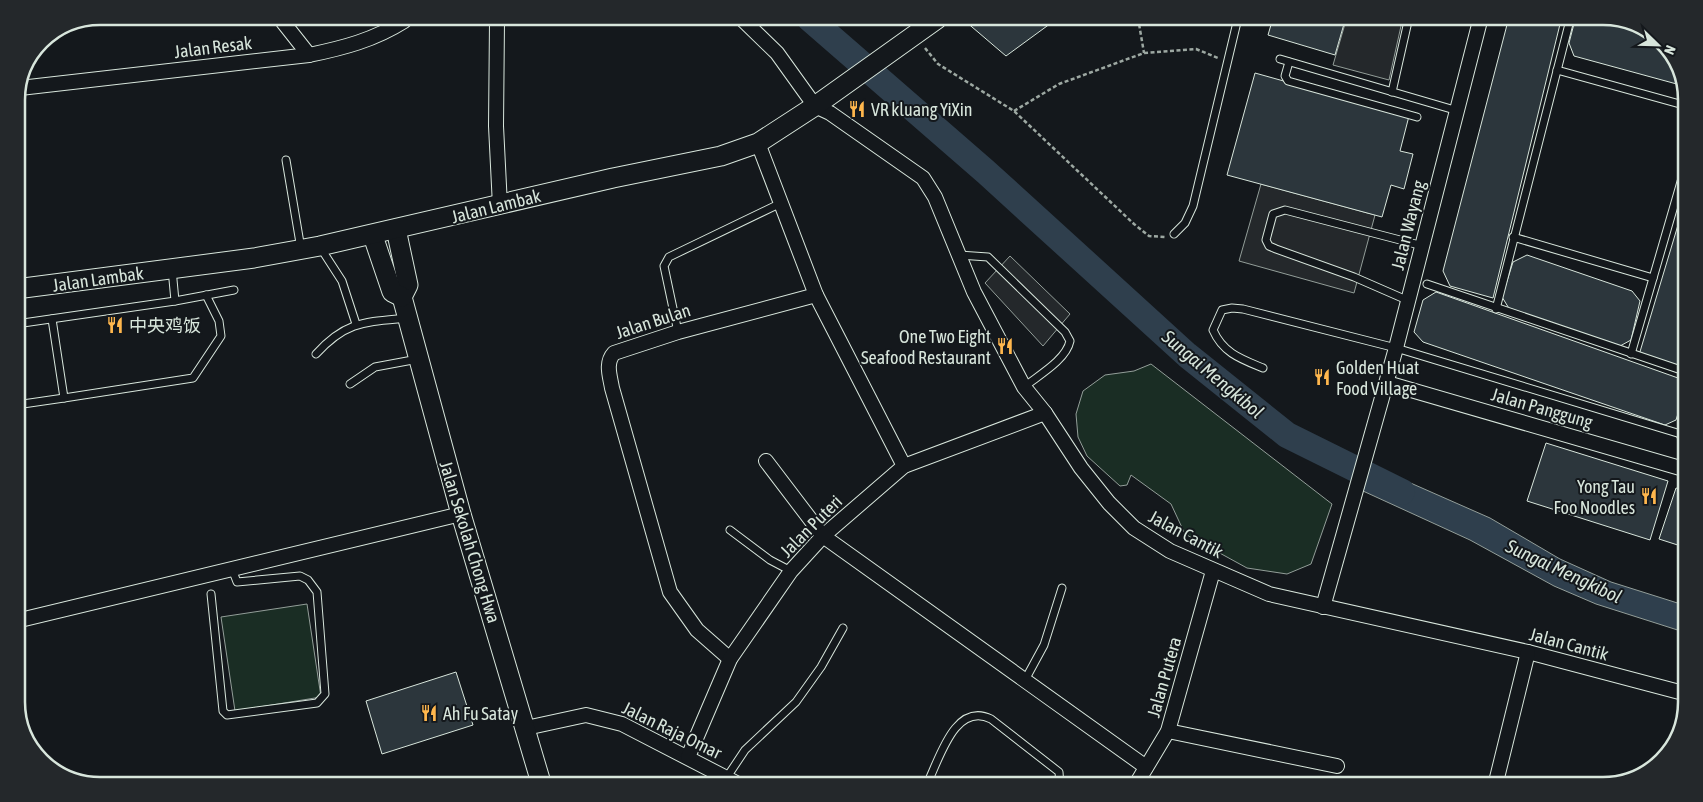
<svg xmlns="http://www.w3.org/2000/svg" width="1703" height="802" viewBox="0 0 1703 802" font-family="'Asap Condensed','Noto Sans SC',sans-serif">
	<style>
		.green { fill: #1a2d24; stroke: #939e99 }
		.parking { fill: #24282b; stroke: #939e99 }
		.water { fill: #2f3f4d; stroke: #939e99 }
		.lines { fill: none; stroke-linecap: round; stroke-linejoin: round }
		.river { stroke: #2f3f4d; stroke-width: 26 }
		.building { fill: #2c363c; stroke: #d8e6dc }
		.lane-casing { stroke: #d8e6dc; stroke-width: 9 }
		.street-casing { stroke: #d8e6dc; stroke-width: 16 }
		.secondary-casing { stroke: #d8e6dc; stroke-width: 21 }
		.path { stroke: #9da8a2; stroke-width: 2.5; stroke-dasharray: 4 2.5; stroke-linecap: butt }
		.lane { stroke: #14181c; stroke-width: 7 }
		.street { stroke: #14181c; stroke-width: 14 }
		.secondary { stroke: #14181c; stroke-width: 19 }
		.labels { text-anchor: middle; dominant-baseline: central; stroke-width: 4; stroke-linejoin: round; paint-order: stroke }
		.street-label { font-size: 18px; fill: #d8e6dc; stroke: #14181c }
		.poi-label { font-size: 18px; fill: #d8e6dc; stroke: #14181c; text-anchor: start }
		.water-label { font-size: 19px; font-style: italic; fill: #d8e6dc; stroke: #14181c }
		.rim { fill: none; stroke: #d8e6dc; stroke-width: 2.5 }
	</style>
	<rect width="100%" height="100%" fill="#14181c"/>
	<g class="green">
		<path d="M 1151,364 L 1332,504 L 1311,564 L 1287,574 L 1247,568 L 1185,534 L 1171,504 L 1131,475 L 1127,485 L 1120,486 L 1087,456 L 1078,437 L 1076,414 L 1083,391 L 1105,375 L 1134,371 Z"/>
		<path d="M 307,604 L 321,697 L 235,711 L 221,617 Z"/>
	</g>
	<g class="parking">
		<path d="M 1347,17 L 1403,17 L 1389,80 L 1333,65 Z"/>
		<path d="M 1261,184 L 1375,215 L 1354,293 L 1239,261 Z"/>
		<path d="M 1010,256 L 1070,314 L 1043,346 L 985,283 Z"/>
	</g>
	<path class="water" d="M 1372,466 L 1490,518 L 1560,559 L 1611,582 L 1687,606 L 1687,633 L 1596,604 L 1554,586 L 1470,540 L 1363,491 Z"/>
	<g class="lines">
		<path class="river" d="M 810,19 L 986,172 L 1187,355 L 1287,435 L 1402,492"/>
	</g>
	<g class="building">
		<path d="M 1562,16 L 1493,298 L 1450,286 L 1443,271 L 1509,17 Z"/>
		<path d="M 1576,16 L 1603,16 L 1640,25 L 1672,53 L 1684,86 L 1574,56 L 1569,43 Z"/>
		<path d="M 1346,17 L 1335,55 L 1268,35 L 1273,18 Z"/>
		<path d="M 1058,18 L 1006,56 L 965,21 L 967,19 Z"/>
		<path d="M 1255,73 L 1409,116 L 1400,151 L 1413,154 L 1404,189 L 1391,185 L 1382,217 L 1227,175 Z"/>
		<path d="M 1687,195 L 1687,367 L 1682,369 L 1639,355 Z"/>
		<path d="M 1527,255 L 1632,291 L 1640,301 L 1631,340 L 1620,346 L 1510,310 L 1502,297 L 1513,262 Z"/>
		<path d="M 1436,292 L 1678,378 L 1685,391 L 1676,420 L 1665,425 L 1423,342 L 1414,332 L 1423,300 Z"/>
		<path d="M 1546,443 L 1668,481 L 1650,540 L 1527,501 Z"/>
		<path d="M 1676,488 L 1687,491 L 1687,548 L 1659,539 Z"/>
		<path d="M 456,672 L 473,725 L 382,754 L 366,701 Z"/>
	</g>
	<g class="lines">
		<g class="lane-casing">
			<g id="lane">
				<path d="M 1280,59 L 1458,111"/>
				<path d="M 1289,62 L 1285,76 L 1288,81 L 1417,117"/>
				<path d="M 1557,70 L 1687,106"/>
				<path d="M 1392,92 L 1409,17"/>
				<path d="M 286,160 L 301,249"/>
				<path d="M 1174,234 L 1185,223 L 1193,206 L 1238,18"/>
				<path d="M 1513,237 L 1653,278"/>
				<path d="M 320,247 L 342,281 L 356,324"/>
				<path d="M 959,255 L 988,257 L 1065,332 L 1070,341 C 1066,360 1039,375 1024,387"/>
				<path d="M 1427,284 L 1687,372"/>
				<path d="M 175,301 L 234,290"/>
				<path d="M 1409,301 L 1354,277 L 1276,249 L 1269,246 L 1266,240 L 1273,214 L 1285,210 L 1423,246"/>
				<path d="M 1496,309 L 1571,16"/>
				<path d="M 16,312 L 18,324"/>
				<path d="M 52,319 L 64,398 L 193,378 L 221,336 L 219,321 L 206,295"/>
				<path d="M 16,324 L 175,301 L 172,269"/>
				<path d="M 678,332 L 664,266 L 669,257 L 781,203"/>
				<path d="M 316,354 C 346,321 365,322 407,318"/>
				<path d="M 1631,354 L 1687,161"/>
				<path d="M 1263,368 C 1241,359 1223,353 1213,330 L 1222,310 L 1232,308 L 1243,309 L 1396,348 L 1684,435"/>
				<path d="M 350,384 L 375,367 L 418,359"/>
				<path d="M 16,405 L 64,398"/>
				<path d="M 730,530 L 770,560 L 791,571"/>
				<path d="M 211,594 L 223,711 L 227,715 L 317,703 L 325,694 L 317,592 L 308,580 L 300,576 L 237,582 L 232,569"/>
				<path d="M 1025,680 L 1044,645 L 1062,588"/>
				<path d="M 727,777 L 745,750 L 796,702 L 821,667 L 843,628"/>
				<path d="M 926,786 C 939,761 954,701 991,719 L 1059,772 L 1060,786"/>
			</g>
		</g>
		<g class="street-casing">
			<g id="street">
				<path d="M 743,20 L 777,53 L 815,106 L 830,113 L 923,178 L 935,197 L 974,292 L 1024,387 L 1045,413 L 1081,468 L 1109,503 L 1134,528 L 1170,551 L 1269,594 L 1528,652 L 1687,694"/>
				<path d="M 497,21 L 496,126 L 500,206"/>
				<path d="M 283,22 L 309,55"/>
				<path d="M 20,88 L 309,55 C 343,48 374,40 404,21"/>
				<path d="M 758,143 L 816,295"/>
				<path d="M 1387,383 L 1687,470"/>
				<path d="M 1684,435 L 1687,427"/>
				<path d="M 766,461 L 823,536 L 1146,767"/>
				<path d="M 1323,607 L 1396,348 L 1481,17"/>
				<path d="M 16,621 L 461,514"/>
				<path d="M 730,659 L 697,630 L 670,592 L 612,388 C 610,376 605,363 614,353 L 678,332 L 816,295 L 904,466"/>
				<path d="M 526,728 L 586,715 L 622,724 L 742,786"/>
				<path d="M 1168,731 L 1337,766"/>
				<path d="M 688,757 L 730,659 L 791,571 L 823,536 L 904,466 L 1045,413"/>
				<path d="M 1135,786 L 1168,731 L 1213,571"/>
				<path d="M 1495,786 L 1528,652"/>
			</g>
		</g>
		<g class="secondary-casing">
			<g id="secondary">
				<path d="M 396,229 L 408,285 L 402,297 L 461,514 L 542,786"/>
				<path d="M 373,236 L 392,292 L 402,297"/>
				<path d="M 16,289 L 254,258 L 320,246 L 613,178 L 721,156 L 758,143 L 815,106 L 937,19"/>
			</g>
		</g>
		<g class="path">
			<path d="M 1138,18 L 1144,53"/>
			<path d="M 925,48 L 938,64 L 1014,111 L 1134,224 L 1149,236 L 1165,237"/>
			<path d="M 1014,111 L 1059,84 L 1144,53 L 1196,49 L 1218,58"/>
		</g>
		<use href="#lane" class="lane"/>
		<use href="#street" class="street"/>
		<use href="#secondary" class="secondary"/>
	</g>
	<defs>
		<g id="restaurant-bare" transform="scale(1.35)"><path d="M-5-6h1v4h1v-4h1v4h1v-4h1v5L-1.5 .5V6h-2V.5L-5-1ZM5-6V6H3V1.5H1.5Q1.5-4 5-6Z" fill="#ffb74d" stroke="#14181c" stroke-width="2.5" paint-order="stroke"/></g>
	</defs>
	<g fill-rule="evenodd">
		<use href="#restaurant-bare" x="857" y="109"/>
		<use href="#restaurant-bare" x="115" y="325"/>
		<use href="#restaurant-bare" x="1005" y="346"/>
		<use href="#restaurant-bare" x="1322" y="377"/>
		<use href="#restaurant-bare" x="1649" y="496"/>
		<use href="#restaurant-bare" x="429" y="713"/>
	</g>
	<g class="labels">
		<g class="street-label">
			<text transform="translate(213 47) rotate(-7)">Jalan Resak</text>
			<text transform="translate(496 206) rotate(-14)">Jalan Lambak</text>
			<text transform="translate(1408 225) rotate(-76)">Jalan Wayang</text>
			<text transform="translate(98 279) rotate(-8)">Jalan Lambak</text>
			<text transform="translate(653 321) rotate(-18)">Jalan Bulan</text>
			<text transform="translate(1542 408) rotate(16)">Jalan Panggung</text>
			<text transform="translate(811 526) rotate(-45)">Jalan Puteri</text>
			<text transform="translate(1186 534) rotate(28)">Jalan Cantik</text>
			<text transform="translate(470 542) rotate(73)">Jalan Sekolah Chong Hwa</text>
			<text transform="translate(1569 644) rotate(15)">Jalan Cantik</text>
			<text transform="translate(1164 677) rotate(-74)">Jalan Putera</text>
			<text transform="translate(672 730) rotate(26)">Jalan Raja Omar</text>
		</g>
		<g class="poi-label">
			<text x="871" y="109">VR kluang YiXin</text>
			<text x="129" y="325">中央鸡饭</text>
			<text x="991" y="336" text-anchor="end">One Two Eight<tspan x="991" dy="21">Seafood Restaurant</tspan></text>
			<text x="1336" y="367">Golden Huat<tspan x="1336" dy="21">Food Village</tspan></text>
			<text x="1635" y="486" text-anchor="end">Yong Tau<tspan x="1635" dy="21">Foo Noodles</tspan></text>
			<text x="443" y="713">Ah Fu Satay</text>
		</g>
		<g class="water-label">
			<text transform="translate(1213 374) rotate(40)">Sungai Mengkibol</text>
			<text transform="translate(1564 571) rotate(25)">Sungai Mengkibol</text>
		</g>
	</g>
	<path d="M0 0H1703V802H0ZM100 25H1603A75 75 0 0 1 1678 100V702A75 75 0 0 1 1603 777H100A75 75 0 0 1 25 702V100A75 75 0 0 1 100 25Z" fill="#24282b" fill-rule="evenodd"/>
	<path class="rim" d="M100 25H1603A75 75 0 0 1 1678 100V702A75 75 0 0 1 1603 777H100A75 75 0 0 1 25 702V100A75 75 0 0 1 100 25Z"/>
	<g transform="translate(1658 45) rotate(113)" stroke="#14181c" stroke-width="4" paint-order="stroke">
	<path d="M0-4L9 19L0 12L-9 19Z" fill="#d8e6dc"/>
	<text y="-8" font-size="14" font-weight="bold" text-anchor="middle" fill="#d8e6dc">N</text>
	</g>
</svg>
